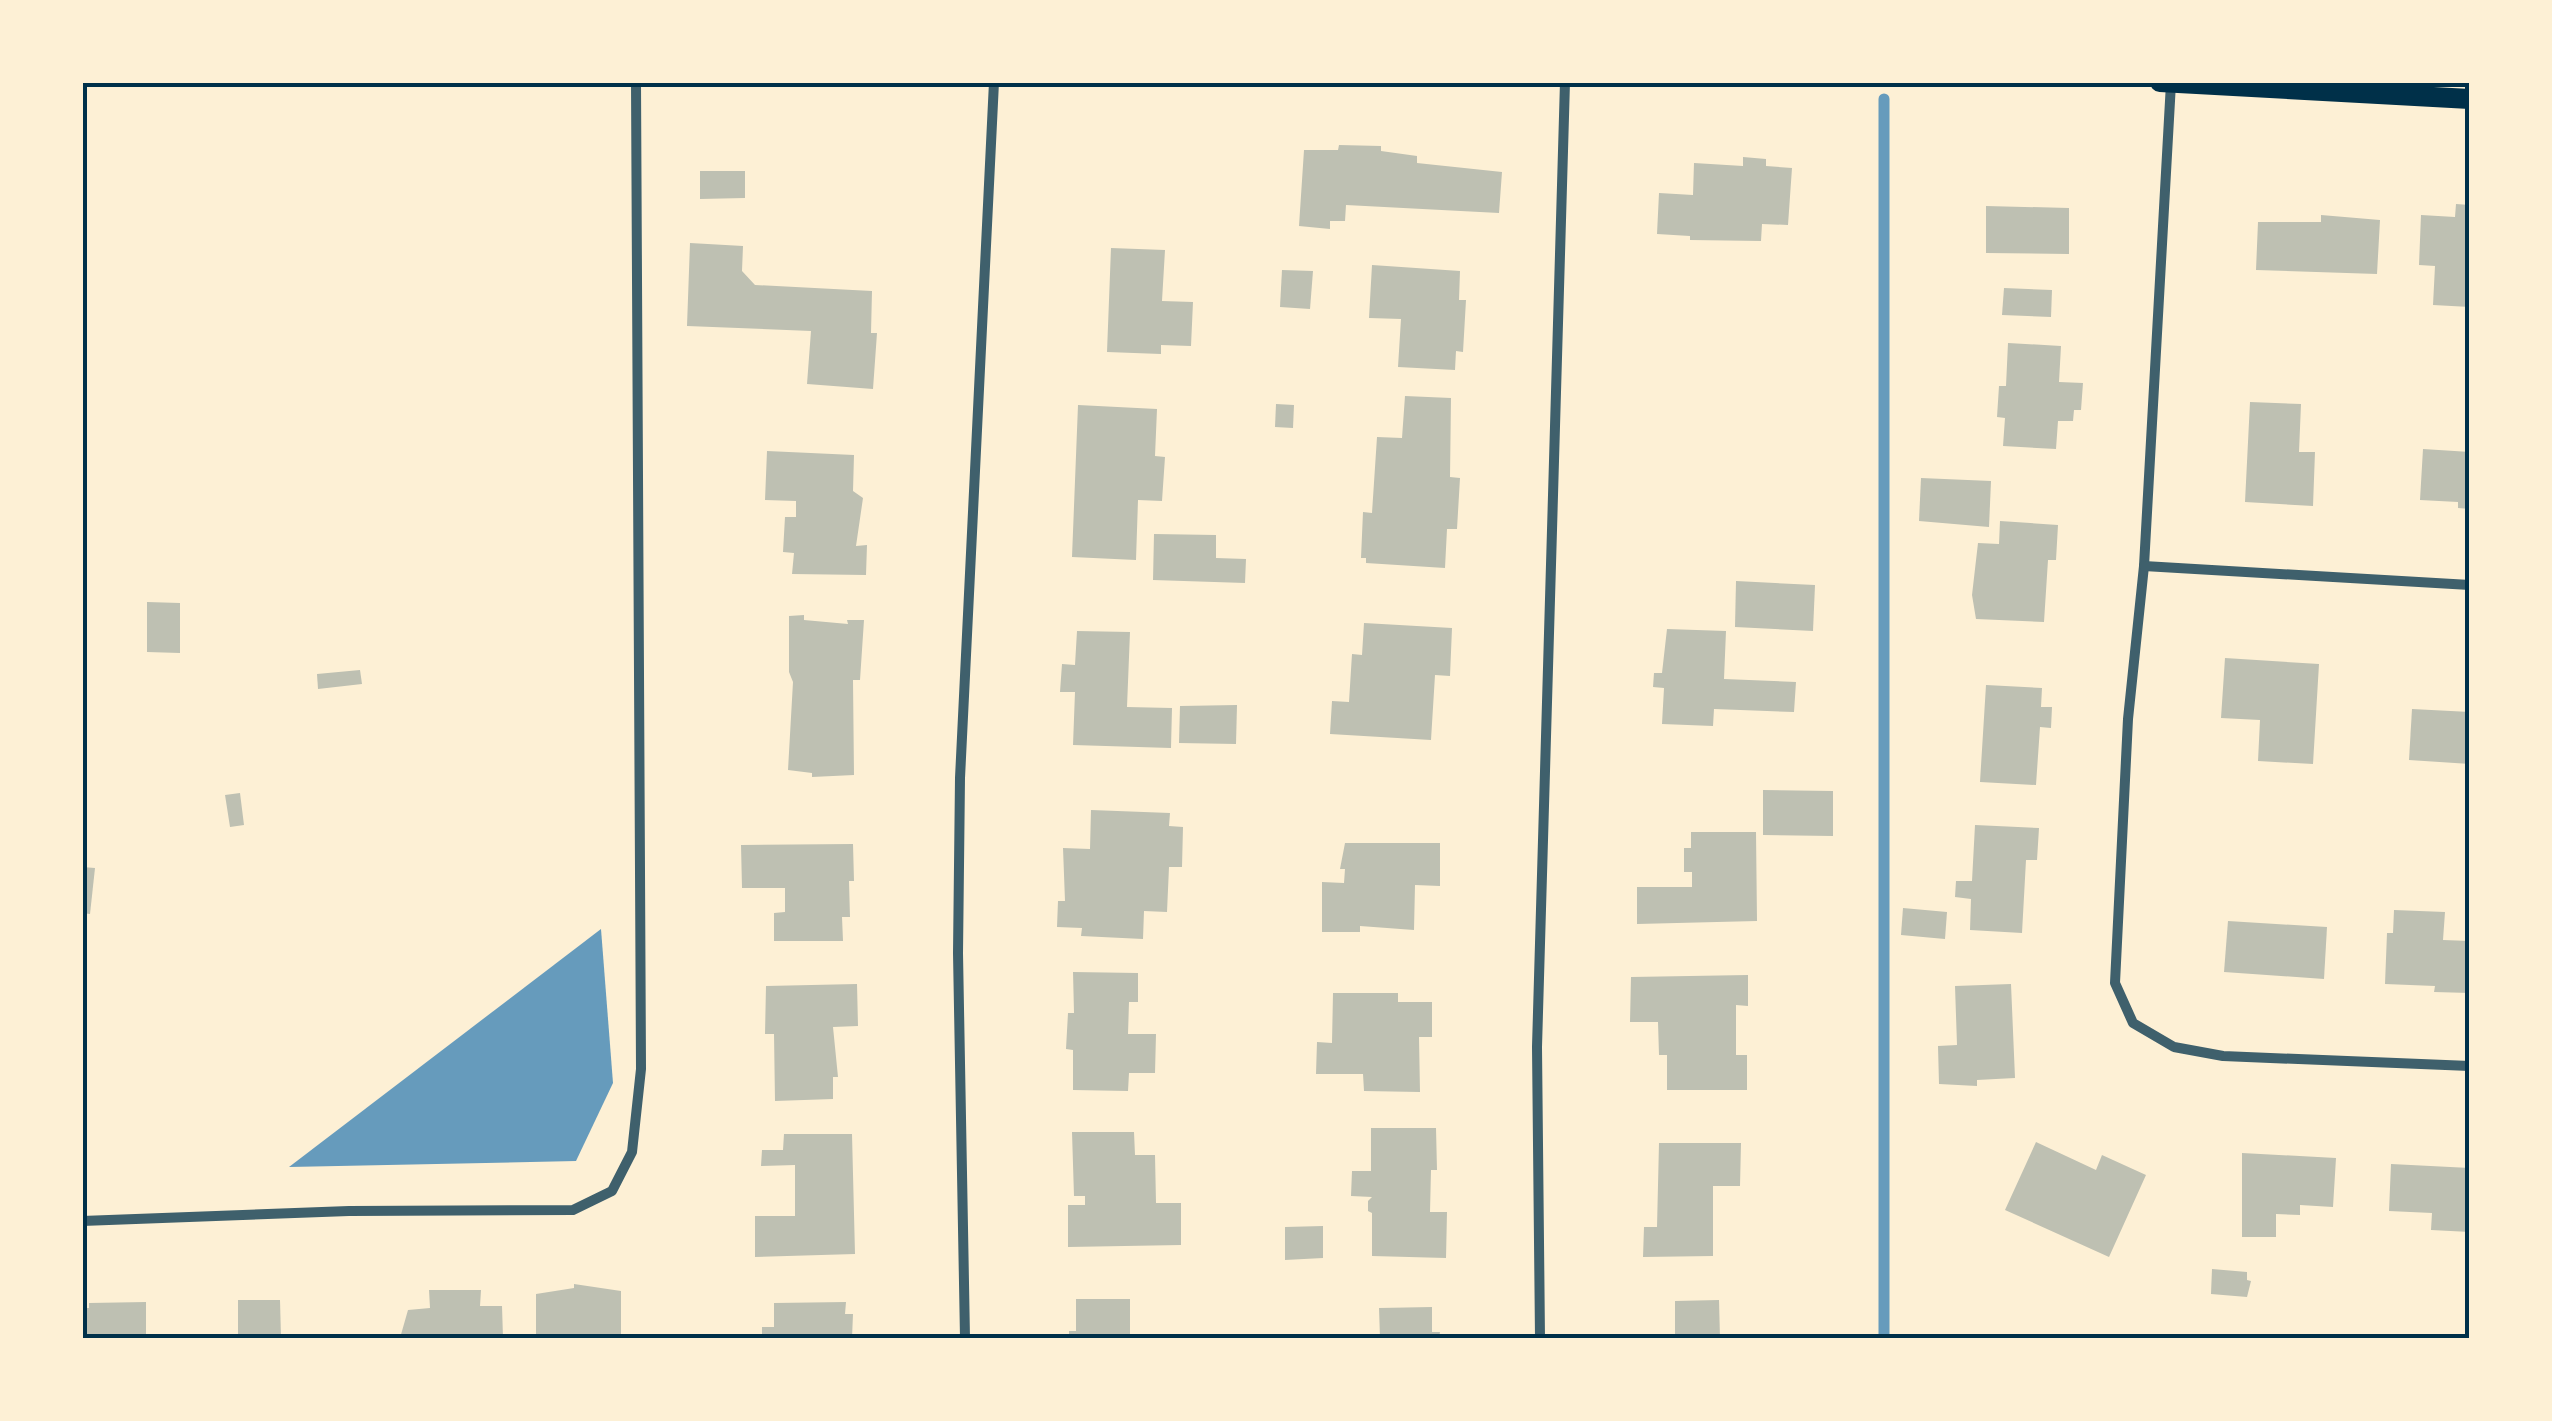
<svg xmlns="http://www.w3.org/2000/svg" width="2552" height="1421" viewBox="0 0 2552 1421" font-family="'IBM Plex Serif',serif">
	<style>
		.water { fill: #669bbc }
		.lines { fill: none; stroke-linecap: round; stroke-linejoin: round }
		.stream { stroke: #669bbc; stroke-width: 11 }
		.building { fill: #bec0b2 }
		.minor { stroke: #3f606c; stroke-width: 10 }
		.secondary { stroke: #003049; stroke-width: 20 }
		.neatline { fill: none; stroke: #003049; stroke-width: 4 }
	</style>
	<rect width="100%" height="100%" fill="#fdf0d5"/>
	<path class="water" d="M 601,929 L 613,1083 L 576,1161 L 289,1167 Z"/>
	<g class="lines">
		<path class="stream" d="M 1884,99 L 1884,1338"/>
	</g>
	<g class="building">
		<path d="M 1339,145 L 1381,146 L 1381,151 L 1417,156 L 1417,163 L 1502,172 L 1499,213 L 1346,205 L 1345,221 L 1330,221 L 1330,229 L 1299,226 L 1304,150 L 1338,150 Z"/>
		<path d="M 1743,157 L 1766,159 L 1766,166 L 1792,168 L 1788,225 L 1762,224 L 1761,241 L 1690,240 L 1690,236 L 1657,234 L 1659,193 L 1693,195 L 1694,163 L 1743,166 Z"/>
		<path d="M 700,171 L 745,171 L 745,198 L 700,199 Z"/>
		<path d="M 2456,204 L 2470,205 L 2470,307 L 2433,305 L 2435,266 L 2419,265 L 2421,215 L 2455,217 Z"/>
		<path d="M 1986,206 L 2069,208 L 2069,254 L 1986,253 Z"/>
		<path d="M 2321,215 L 2380,220 L 2377,274 L 2256,270 L 2258,222 L 2321,222 Z"/>
		<path d="M 690,243 L 743,246 L 742,271 L 755,285 L 872,291 L 871,333 L 877,333 L 873,389 L 807,384 L 811,331 L 687,326 Z"/>
		<path d="M 1111,248 L 1165,250 L 1162,301 L 1193,302 L 1191,346 L 1161,345 L 1161,354 L 1107,352 Z"/>
		<path d="M 1372,265 L 1460,271 L 1459,300 L 1466,300 L 1463,352 L 1456,351 L 1455,370 L 1398,367 L 1401,319 L 1369,318 Z"/>
		<path d="M 1282,270 L 1313,271 L 1310,309 L 1280,307 Z"/>
		<path d="M 2004,288 L 2052,290 L 2051,317 L 2002,315 Z"/>
		<path d="M 2008,343 L 2061,346 L 2059,382 L 2083,383 L 2081,410 L 2074,410 L 2073,421 L 2058,421 L 2056,449 L 2003,446 L 2005,418 L 1997,417 L 1999,386 L 2006,386 Z"/>
		<path d="M 1405,396 L 1451,398 L 1450,477 L 1460,478 L 1457,529 L 1447,529 L 1445,568 L 1366,563 L 1366,558 L 1361,558 L 1363,512 L 1372,513 L 1377,437 L 1402,438 Z"/>
		<path d="M 2250,402 L 2301,404 L 2299,452 L 2315,452 L 2313,506 L 2245,502 Z"/>
		<path d="M 1276,404 L 1294,405 L 1293,428 L 1275,427 Z"/>
		<path d="M 1078,405 L 1157,409 L 1155,456 L 1165,457 L 1162,501 L 1138,500 L 1136,560 L 1072,557 Z"/>
		<path d="M 2423,449 L 2470,452 L 2470,509 L 2458,508 L 2458,502 L 2420,500 Z"/>
		<path d="M 767,451 L 854,455 L 853,491 L 863,498 L 856,546 L 867,545 L 866,575 L 792,574 L 794,553 L 783,552 L 785,517 L 796,517 L 796,501 L 765,500 Z"/>
		<path d="M 1921,478 L 1991,481 L 1989,527 L 1919,521 Z"/>
		<path d="M 2000,521 L 2058,525 L 2056,560 L 2048,560 L 2044,622 L 1976,619 L 1972,595 L 1978,543 L 1999,544 Z"/>
		<path d="M 1154,534 L 1216,535 L 1216,558 L 1246,559 L 1245,583 L 1153,580 Z"/>
		<path d="M 1736,581 L 1815,585 L 1813,631 L 1735,627 Z"/>
		<path d="M 147,602 L 180,603 L 180,653 L 147,652 Z"/>
		<path d="M 804,615 L 804,620 L 848,624 L 847,620 L 864,620 L 860,680 L 853,680 L 854,775 L 812,777 L 812,773 L 788,770 L 793,682 L 789,672 L 789,616 Z"/>
		<path d="M 1364,623 L 1452,628 L 1450,676 L 1435,675 L 1431,740 L 1330,734 L 1332,701 L 1349,702 L 1352,654 L 1362,655 Z"/>
		<path d="M 1667,629 L 1726,631 L 1724,679 L 1796,682 L 1794,712 L 1714,709 L 1713,726 L 1662,724 L 1664,688 L 1653,687 L 1654,673 L 1662,673 Z"/>
		<path d="M 1077,631 L 1130,632 L 1127,707 L 1172,708 L 1171,748 L 1073,745 L 1075,692 L 1060,692 L 1062,664 L 1075,665 Z"/>
		<path d="M 2225,658 L 2319,664 L 2313,764 L 2258,761 L 2260,720 L 2221,718 Z"/>
		<path d="M 360,670 L 362,684 L 318,689 L 317,674 Z"/>
		<path d="M 1986,685 L 2042,688 L 2041,707 L 2052,707 L 2051,728 L 2040,727 L 2036,785 L 1980,782 Z"/>
		<path d="M 1237,705 L 1236,744 L 1179,743 L 1180,706 Z"/>
		<path d="M 2412,709 L 2470,712 L 2470,764 L 2409,760 Z"/>
		<path d="M 1763,790 L 1833,791 L 1833,836 L 1763,835 Z"/>
		<path d="M 240,793 L 244,825 L 230,827 L 225,795 Z"/>
		<path d="M 1091,810 L 1170,813 L 1169,826 L 1183,827 L 1182,867 L 1169,867 L 1167,912 L 1144,911 L 1143,939 L 1081,936 L 1082,928 L 1057,927 L 1058,901 L 1065,901 L 1063,848 L 1090,849 Z"/>
		<path d="M 1975,825 L 2039,828 L 2037,860 L 2026,860 L 2022,933 L 1970,930 L 1971,899 L 1955,897 L 1956,881 L 1972,881 Z"/>
		<path d="M 1691,832 L 1756,832 L 1757,921 L 1637,924 L 1637,887 L 1692,887 L 1692,872 L 1684,872 L 1684,848 L 1691,848 Z"/>
		<path d="M 1345,843 L 1440,843 L 1440,886 L 1415,885 L 1414,930 L 1360,926 L 1360,932 L 1322,932 L 1322,882 L 1344,883 L 1345,869 L 1340,869 Z"/>
		<path d="M 853,844 L 854,881 L 849,881 L 850,917 L 842,917 L 843,941 L 774,941 L 774,913 L 785,912 L 785,888 L 742,888 L 741,845 Z"/>
		<path d="M 82,867 L 95,868 L 90,914 L 82,913 Z"/>
		<path d="M 1903,908 L 1947,912 L 1945,939 L 1901,935 Z"/>
		<path d="M 2394,910 L 2445,912 L 2443,940 L 2470,941 L 2470,993 L 2434,992 L 2435,986 L 2385,984 L 2387,933 L 2393,933 Z"/>
		<path d="M 2228,921 L 2327,927 L 2324,979 L 2224,972 Z"/>
		<path d="M 1073,972 L 1138,973 L 1138,1002 L 1129,1002 L 1128,1034 L 1156,1034 L 1155,1073 L 1129,1073 L 1128,1091 L 1073,1090 L 1073,1050 L 1066,1049 L 1068,1013 L 1074,1013 Z"/>
		<path d="M 1748,975 L 1748,1006 L 1736,1005 L 1736,1055 L 1747,1055 L 1747,1090 L 1667,1090 L 1667,1055 L 1659,1055 L 1658,1022 L 1630,1022 L 1631,977 Z"/>
		<path d="M 857,984 L 858,1026 L 833,1027 L 838,1077 L 833,1077 L 833,1099 L 775,1101 L 774,1034 L 765,1034 L 766,986 Z"/>
		<path d="M 2011,984 L 2015,1078 L 1977,1080 L 1977,1086 L 1939,1084 L 1938,1046 L 1957,1045 L 1955,986 Z"/>
		<path d="M 1333,993 L 1398,993 L 1398,1002 L 1432,1002 L 1432,1037 L 1419,1037 L 1420,1092 L 1364,1091 L 1363,1074 L 1316,1074 L 1317,1042 L 1332,1043 Z"/>
		<path d="M 1371,1128 L 1436,1128 L 1437,1170 L 1431,1170 L 1430,1212 L 1447,1212 L 1446,1258 L 1372,1256 L 1372,1213 L 1368,1211 L 1368,1201 L 1372,1197 L 1351,1196 L 1352,1171 L 1371,1171 Z"/>
		<path d="M 1072,1132 L 1134,1132 L 1135,1155 L 1155,1155 L 1156,1203 L 1181,1203 L 1181,1245 L 1068,1247 L 1068,1205 L 1085,1205 L 1085,1196 L 1074,1196 Z"/>
		<path d="M 784,1134 L 852,1134 L 855,1254 L 755,1257 L 755,1216 L 795,1216 L 795,1165 L 761,1166 L 762,1150 L 783,1150 Z"/>
		<path d="M 2036,1142 L 2096,1170 L 2102,1155 L 2146,1175 L 2109,1257 L 2005,1210 Z"/>
		<path d="M 1659,1143 L 1741,1143 L 1740,1186 L 1713,1186 L 1713,1256 L 1643,1257 L 1644,1227 L 1657,1227 Z"/>
		<path d="M 2242,1153 L 2336,1158 L 2333,1207 L 2300,1205 L 2300,1215 L 2276,1214 L 2276,1237 L 2242,1237 Z"/>
		<path d="M 2391,1164 L 2470,1168 L 2470,1232 L 2431,1230 L 2432,1213 L 2389,1211 Z"/>
		<path d="M 1323,1226 L 1323,1258 L 1285,1260 L 1285,1227 Z"/>
		<path d="M 2212,1269 L 2247,1272 L 2247,1280 L 2251,1281 L 2247,1297 L 2211,1294 Z"/>
		<path d="M 574,1284 L 621,1291 L 621,1338 L 536,1338 L 536,1294 L 574,1288 Z"/>
		<path d="M 429,1290 L 481,1290 L 480,1306 L 502,1306 L 503,1338 L 400,1338 L 408,1310 L 430,1308 Z"/>
		<path d="M 1076,1299 L 1130,1299 L 1130,1338 L 1069,1338 L 1069,1331 L 1076,1331 Z"/>
		<path d="M 238,1300 L 280,1300 L 281,1338 L 238,1338 Z"/>
		<path d="M 1719,1300 L 1720,1338 L 1675,1338 L 1675,1301 Z"/>
		<path d="M 146,1302 L 146,1338 L 82,1338 L 82,1308 L 89,1308 L 89,1303 Z"/>
		<path d="M 846,1302 L 845,1314 L 853,1314 L 852,1338 L 762,1338 L 762,1327 L 774,1327 L 774,1303 Z"/>
		<path d="M 1432,1307 L 1432,1332 L 1440,1332 L 1439,1338 L 1380,1338 L 1379,1308 Z"/>
	</g>
	<g class="lines">
		<g class="minor">
			<path d="M 2171,83 L 2144,566 L 2128,719 L 2115,983 L 2133,1023 L 2174,1047 L 2223,1056 L 2470,1066"/>
			<path d="M 2144,566 L 2470,585"/>
			<path d="M 82,1221 L 349,1211 L 573,1210 L 612,1191 L 632,1152 L 641,1069 L 636,82"/>
			<path d="M 965,1338 L 958,953 L 960,778 L 994,82"/>
			<path d="M 1540,1338 L 1537,1047 L 1565,82"/>
		</g>
		<path class="secondary" d="M 2160,82 L 2470,99"/>
	</g>
	<rect width="2552" height="1421" fill="none" stroke="#fdf0d5" stroke-width="170"/>
	<rect x="85" y="85" width="2382" height="1251" class="neatline"/>
</svg>
